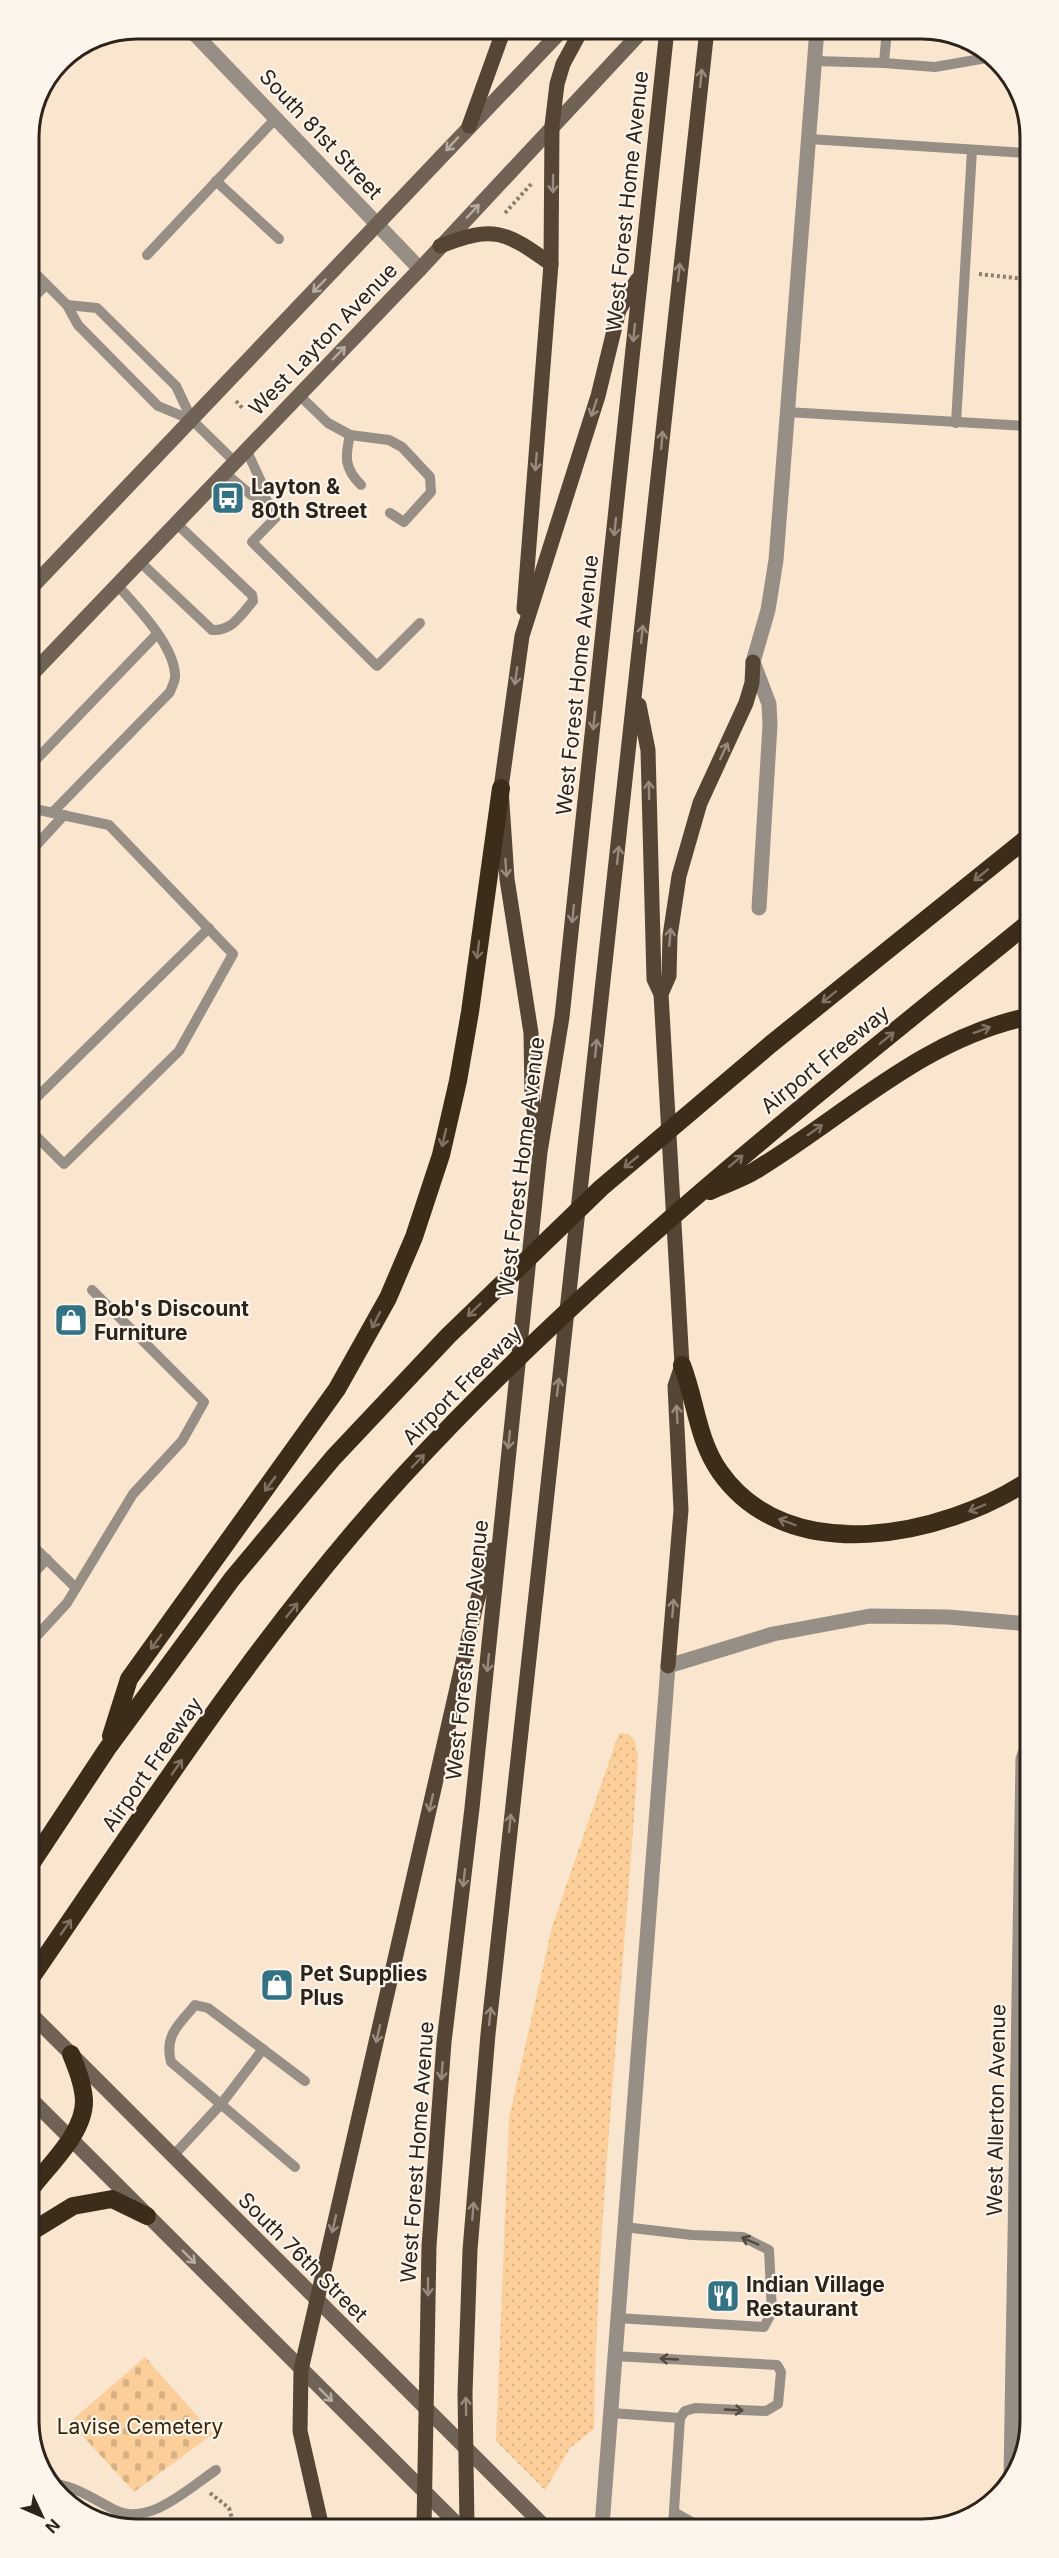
<svg xmlns="http://www.w3.org/2000/svg" width="1059" height="2558" viewBox="0 0 1059 2558" font-family="Inter,sans-serif">
	<style>
		.grass { fill: url(#grass-dots) }
		.cemetery { fill: url(#cemetery-stones) }
		.lines { fill: none; stroke-linecap: round; stroke-linejoin: round }
		.path { stroke: #8c7e6f; stroke-width: 4; stroke-dasharray: 3 3; stroke-linecap: butt }
		.service { stroke: #978e85; stroke-width: 10 }
		.minor { stroke: #978e85; stroke-width: 15 }
		.secondary { stroke: #706356; stroke-width: 15 }
		.primary { stroke: #544535; stroke-width: 15 }
		.motorway { stroke: #3c2c1a; stroke-width: 18 }
		.oneway { stroke: #988b7e }
		.oneway2 { stroke: #b6aca0 }
		.oneway3 { stroke: #807263 }
		.oneway4 { stroke: #514940 }
		.labels { text-anchor: middle; dominant-baseline: central; stroke-width: 4.5; stroke-linejoin: round; paint-order: stroke }
		.street-label { font-size: 21px; fill: #2c241b; stroke: #fdf5eb }
		.poi-label { font-size: 21px; font-weight: bold; fill: #2c241b; stroke: #fdf5eb; text-anchor: start }
		.park-label { font-size: 21px; fill: #3b2507; stroke: #fdf5eb }
		.rim { fill: none; stroke: #2c241b; stroke-width: 3 }
	</style>
	<defs>
		<pattern id="grass-dots" width="8" height="8" patternUnits="userSpaceOnUse" patternTransform="scale(1.5)"><rect width="8" height="8" fill="#fcce99"/><path d="M2 2h.1M6 6h.1" fill="none" stroke="#d8b183" stroke-width="1.8" stroke-linecap="round"/></pattern>
		<pattern id="cemetery-stones" width="16" height="16" patternUnits="userSpaceOnUse" patternTransform="scale(1.5)"><rect width="16" height="16" fill="#fcce99"/><path d="M2 7V4a2 2 0 0 1 4 0v3zM10 15v-3a2 2 0 0 1 4 0v3z" fill="#d8b183"/></pattern>
	</defs>
	<rect width="100%" height="100%" fill="#fae5ce"/>
	<path class="grass" d="M 619,1733 L 629,1734 L 635,1741 L 638,1757 C 624,1981 597,2205 594,2429 L 570,2448 L 545,2490 L 496,2441 L 509,2118 L 552,1927 Z"/>
	<path class="cemetery" d="M 145,2357 L 213,2434 L 134,2492 L 70,2422 Z"/>
	<g class="lines">
		<g class="path">
			<path d="M 925,29 L 930,33 L 937,32"/>
			<path d="M 505,213 L 533,182"/>
			<path d="M 979,274 L 1025,279"/>
			<path d="M 236,401 L 244,410"/>
			<path d="M 210,2493 L 229,2508 L 235,2529"/>
		</g>
		<g class="service">
			<path d="M 887,29 L 884,63 L 935,67 L 992,57"/>
			<path d="M 815,61 L 884,63"/>
			<path d="M 809,139 L 1025,153"/>
			<path d="M 216,181 L 279,239"/>
			<path d="M 147,255 L 277,117"/>
			<path d="M 29,267 L 67,305 L 78,325 L 158,406 L 192,420"/>
			<path d="M 29,302 L 46,285"/>
			<path d="M 67,305 L 97,308 L 176,386 L 192,420 L 234,461"/>
			<path d="M 299,395 L 328,423 L 350,435 L 389,440 L 402,447 L 430,477 L 431,492 L 404,522 L 390,513"/>
			<path d="M 786,412 L 1026,426"/>
			<path d="M 956,423 L 972,150"/>
			<path d="M 350,435 C 345,457 344,468 361,485"/>
			<path d="M 246,449 L 263,486 L 266,500"/>
			<path d="M 224,472 L 251,495 L 266,500 L 279,514 L 252,542 L 377,666 L 420,623"/>
			<path d="M 139,561 L 212,630 C 232,631 241,615 253,601 L 252,595 L 176,523"/>
			<path d="M 30,766 L 157,634"/>
			<path d="M 30,808 L 109,825 L 233,954 L 179,1051 L 64,1164 L 31,1131"/>
			<path d="M 52,813 L 170,692 C 172,686 176,680 175,674 C 173,644 136,606 117,585"/>
			<path d="M 30,852 L 64,815"/>
			<path d="M 31,1103 L 209,928"/>
			<path d="M 32,1545 L 76,1588"/>
			<path d="M 32,1575 L 47,1559"/>
			<path d="M 32,1641 L 67,1603 L 133,1494 L 182,1441 L 204,1402 L 92,1290"/>
			<path d="M 173,2156 L 222,2103 L 263,2049"/>
			<path d="M 295,2167 L 171,2062 C 164,2035 179,2025 195,2005 L 208,2008 L 305,2081"/>
			<path d="M 617,2318 L 764,2327 L 772,2312 L 769,2250 L 743,2237 L 692,2235 L 624,2227"/>
			<path d="M 614,2356 L 777,2365 L 781,2372 L 778,2404 L 766,2411 L 695,2408 L 685,2411 L 680,2418 L 673,2526"/>
			<path d="M 611,2413 L 680,2418"/>
			<path d="M 55,2484 C 77,2487 95,2500 115,2510 C 149,2527 189,2488 216,2470"/>
			<path d="M 674,2512 L 699,2526"/>
		</g>
		<g class="minor">
			<path d="M 190,29 L 420,269"/>
			<path d="M 759,908 L 770,725 L 769,704 L 753,662 L 768,610 L 776,560 L 817,29"/>
			<path d="M 1011,2478 L 1023,1759 L 1029,1743"/>
			<path d="M 602,2526 L 668,1666 L 773,1634 L 870,1616 L 948,1617 L 1029,1624"/>
		</g>
		<g class="secondary">
			<path d="M 30,589 L 563,29"/>
			<path d="M 30,676 L 420,269 L 644,29"/>
			<path d="M 33,2016 L 545,2527"/>
			<path d="M 33,2101 L 460,2527"/>
		</g>
		<g class="primary">
			<path d="M 469,126 L 504,29"/>
			<path d="M 440,246 C 494,225 505,231 551,264"/>
			<path d="M 524,609 L 551,264 L 552,126 L 557,84 L 563,64 L 582,29"/>
			<path d="M 639,705 L 648,750 L 654,979 L 661,994 L 682,1365 L 675,1386 L 681,1510 L 668,1666"/>
			<path d="M 661,994 L 669,976 L 670,936 L 679,876 L 700,803 L 746,703 L 752,683 L 753,662"/>
			<path d="M 538,1136 L 532,1097 L 531,1033 L 507,879 L 501,788 L 522,636 L 598,396 L 619,310 L 637,280"/>
			<path d="M 424,2527 L 429,2246 L 444,2042 L 472,1808 L 540,1152 L 562,1017 L 667,29"/>
			<path d="M 467,2527 L 465,2393 L 470,2250 L 488,2034 L 707,29"/>
			<path d="M 322,2528 L 300,2431 L 301,2370 L 476,1605 L 492,1550"/>
		</g>
		<g class="motorway">
			<path d="M 710,1191 C 725,1184 742,1179 756,1170 C 845,1116 922,1039 1027,1017"/>
			<path d="M 682,1365 C 696,1401 697,1439 720,1472 C 789,1570 944,1536 1028,1481"/>
			<path d="M 111,1736 L 129,1679 L 337,1389 L 388,1298 L 414,1237 L 441,1155 L 458,1081 L 470,1012 L 501,788"/>
			<path d="M 33,1861 L 107,1749 L 232,1579 L 333,1458 L 448,1336 L 601,1188 L 771,1044 L 1027,838"/>
			<path d="M 33,1975 C 150,1805 263,1629 403,1476 C 591,1271 812,1099 1027,924"/>
			<path d="M 34,2185 C 52,2162 85,2131 84,2100 C 83,2084 77,2069 71,2054"/>
			<path d="M 34,2230 L 73,2206 L 112,2199 L 147,2216"/>
		</g>
	</g>
	<defs><path id="oneway-shaft" d="M-6 0H5M1.5-3L5.5 0L1.5 3" fill="none" stroke-width="1.6" stroke-linecap="round" stroke-linejoin="round" transform="scale(1.5)"/></defs>
	<g class="oneway">
		<use href="#oneway-shaft" transform="translate(701 78) rotate(-84)"/>
		<use href="#oneway-shaft" transform="translate(553 184) rotate(91)"/>
		<use href="#oneway-shaft" transform="translate(679 272) rotate(-84)"/>
		<use href="#oneway-shaft" transform="translate(634 333) rotate(96)"/>
		<use href="#oneway-shaft" transform="translate(594 408) rotate(108)"/>
		<use href="#oneway-shaft" transform="translate(662 440) rotate(-85)"/>
		<use href="#oneway-shaft" transform="translate(536 462) rotate(95)"/>
		<use href="#oneway-shaft" transform="translate(615 527) rotate(96)"/>
		<use href="#oneway-shaft" transform="translate(642 634) rotate(-84)"/>
		<use href="#oneway-shaft" transform="translate(516 676) rotate(98)"/>
		<use href="#oneway-shaft" transform="translate(594 721) rotate(96)"/>
		<use href="#oneway-shaft" transform="translate(724 751) rotate(-65)"/>
		<use href="#oneway-shaft" transform="translate(649 790) rotate(-91)"/>
		<use href="#oneway-shaft" transform="translate(618 855) rotate(-84)"/>
		<use href="#oneway-shaft" transform="translate(506 868) rotate(86)"/>
		<use href="#oneway-shaft" transform="translate(573 914) rotate(96)"/>
		<use href="#oneway-shaft" transform="translate(670 937) rotate(-85)"/>
		<use href="#oneway-shaft" transform="translate(596 1048) rotate(-84)"/>
		<use href="#oneway-shaft" transform="translate(558 1387) rotate(-83)"/>
		<use href="#oneway-shaft" transform="translate(677 1414) rotate(-93)"/>
		<use href="#oneway-shaft" transform="translate(509 1440) rotate(96)"/>
		<use href="#oneway-shaft" transform="translate(673 1608) rotate(-85)"/>
		<use href="#oneway-shaft" transform="translate(488 1663) rotate(96)"/>
		<use href="#oneway-shaft" transform="translate(431 1803) rotate(103)"/>
		<use href="#oneway-shaft" transform="translate(510 1823) rotate(-84)"/>
		<use href="#oneway-shaft" transform="translate(464 1878) rotate(97)"/>
		<use href="#oneway-shaft" transform="translate(490 2016) rotate(-84)"/>
		<use href="#oneway-shaft" transform="translate(378 2034) rotate(103)"/>
		<use href="#oneway-shaft" transform="translate(442 2071) rotate(94)"/>
		<use href="#oneway-shaft" transform="translate(473 2211) rotate(-85)"/>
		<use href="#oneway-shaft" transform="translate(334 2224) rotate(103)"/>
		<use href="#oneway-shaft" transform="translate(428 2287) rotate(91)"/>
		<use href="#oneway-shaft" transform="translate(466 2406) rotate(-91)"/>
	</g>
	<g class="oneway2">
		<use href="#oneway-shaft" transform="translate(452 144) rotate(133)"/>
		<use href="#oneway-shaft" transform="translate(473 211) rotate(-47)"/>
		<use href="#oneway-shaft" transform="translate(319 286) rotate(134)"/>
		<use href="#oneway-shaft" transform="translate(339 353) rotate(-46)"/>
		<use href="#oneway-shaft" transform="translate(189 2257) rotate(45)"/>
		<use href="#oneway-shaft" transform="translate(326 2395) rotate(45)"/>
	</g>
	<g class="oneway3">
		<use href="#oneway-shaft" transform="translate(981 875) rotate(141)"/>
		<use href="#oneway-shaft" transform="translate(478 950) rotate(97)"/>
		<use href="#oneway-shaft" transform="translate(829 997) rotate(141)"/>
		<use href="#oneway-shaft" transform="translate(982 1030) rotate(-20)"/>
		<use href="#oneway-shaft" transform="translate(887 1038) rotate(-39)"/>
		<use href="#oneway-shaft" transform="translate(815 1130) rotate(-35)"/>
		<use href="#oneway-shaft" transform="translate(444 1138) rotate(103)"/>
		<use href="#oneway-shaft" transform="translate(736 1161) rotate(-40)"/>
		<use href="#oneway-shaft" transform="translate(631 1162) rotate(140)"/>
		<use href="#oneway-shaft" transform="translate(474 1310) rotate(136)"/>
		<use href="#oneway-shaft" transform="translate(376 1320) rotate(117)"/>
		<use href="#oneway-shaft" transform="translate(418 1461) rotate(-46)"/>
		<use href="#oneway-shaft" transform="translate(270 1484) rotate(126)"/>
		<use href="#oneway-shaft" transform="translate(977 1508) rotate(157)"/>
		<use href="#oneway-shaft" transform="translate(787 1522) rotate(-160)"/>
		<use href="#oneway-shaft" transform="translate(292 1610) rotate(-51)"/>
		<use href="#oneway-shaft" transform="translate(156 1642) rotate(126)"/>
		<use href="#oneway-shaft" transform="translate(177 1767) rotate(-55)"/>
		<use href="#oneway-shaft" transform="translate(66 1927) rotate(-55)"/>
	</g>
	<g class="oneway4">
		<use href="#oneway-shaft" transform="translate(750 2241) rotate(-157)"/>
		<use href="#oneway-shaft" transform="translate(669 2359) rotate(-177)"/>
		<use href="#oneway-shaft" transform="translate(734 2410) rotate(3)"/>
	</g>
	<defs>
		<g id="bus-square" transform="scale(1.725)"><rect x="-9" y="-9" width="18" height="18" rx="4" fill="#317285" stroke="#fdf5eb"/><path d="M-5-6H5V4H4V6H2V4H-2V6H-4V4H-5ZM-3.5-4V0h7V-4ZM-3.5 1.2v1.5H-2V1.2ZM2 1.2v1.5H3.5V1.2Z" fill="#fff"/></g>
		<g id="shop-square" transform="scale(1.725)"><rect x="-9" y="-9" width="18" height="18" rx="4" fill="#317285" stroke="#fdf5eb"/><path d="M-5-2.5h2.3a2.7 3.5 0 0 1 5.4 0H5L5.5 6h-11ZM-1.5-2.5h3a1.5 2.3 0 0 0-3 0Z" fill="#fff"/></g>
		<g id="restaurant-square" transform="scale(1.725)"><rect x="-9" y="-9" width="18" height="18" rx="4" fill="#317285" stroke="#fdf5eb"/><path d="M-5-6h1v4h1v-4h1v4h1v-4h1v5L-1.5 .5V6h-2V.5L-5-1ZM5-6V6H3V1.5H1.5Q1.5-4 5-6Z" fill="#fff"/></g>
	</defs>
	<g fill-rule="evenodd">
		<use href="#bus-square" x="228" y="498"/>
		<use href="#shop-square" x="71" y="1320"/>
		<use href="#shop-square" x="277" y="1985"/>
		<use href="#restaurant-square" x="723" y="2296"/>
	</g>
	<g class="labels">
		<g class="street-label">
			<text transform="translate(321 134) rotate(47)">South 81st Street</text>
			<text transform="translate(627 201) rotate(-84)">West Forest Home Avenue</text>
			<text transform="translate(323 339) rotate(-46)">West Layton Avenue</text>
			<text transform="translate(577 685) rotate(-84)">West Forest Home Avenue</text>
			<text transform="translate(825 1059) rotate(-39)">Airport Freeway</text>
			<text transform="translate(521 1167) rotate(-83)">West Forest Home Avenue</text>
			<text transform="translate(462 1385) rotate(-45)">Airport Freeway</text>
			<text transform="translate(467 1650) rotate(-84)">West Forest Home Avenue</text>
			<text transform="translate(152 1764) rotate(-55)">Airport Freeway</text>
			<text transform="translate(996 2110) rotate(-89)">West Allerton Avenue</text>
			<text transform="translate(417 2152) rotate(-86)">West Forest Home Avenue</text>
			<text transform="translate(303 2257) rotate(45)">South 76th Street</text>
		</g>
		<g class="poi-label">
			<text x="251" y="486">Layton &amp;<tspan x="251" dy="24">80th Street</tspan></text>
			<text x="94" y="1308">Bob's Discount<tspan x="94" dy="24">Furniture</tspan></text>
			<text x="300" y="1973">Pet Supplies<tspan x="300" dy="24">Plus</tspan></text>
			<text x="746" y="2284">Indian Village<tspan x="746" dy="24">Restaurant</tspan></text>
		</g>
		<g class="park-label">
			<text x="140" y="2426">Lavise Cemetery</text>
		</g>
	</g>
	<path d="M0 0H1059V2558H0ZM137 39H922A98 98 0 0 1 1020 137V2421A98 98 0 0 1 922 2519H137A98 98 0 0 1 39 2421V137A98 98 0 0 1 137 39Z" fill="#fdf5eb" fill-rule="evenodd"/>
	<path class="rim" d="M137 39H922A98 98 0 0 1 1020 137V2421A98 98 0 0 1 922 2519H137A98 98 0 0 1 39 2421V137A98 98 0 0 1 137 39Z"/>
	<g transform="translate(42 2516) rotate(134)" stroke="#fdf5eb" stroke-width="4.5" paint-order="stroke">
	<path d="M0-4.5L10 22L0 15L-10 22Z" fill="#2c241b"/>
	<text y="-9" font-size="16" font-weight="bold" text-anchor="middle" fill="#2c241b">N</text>
	</g>
</svg>
